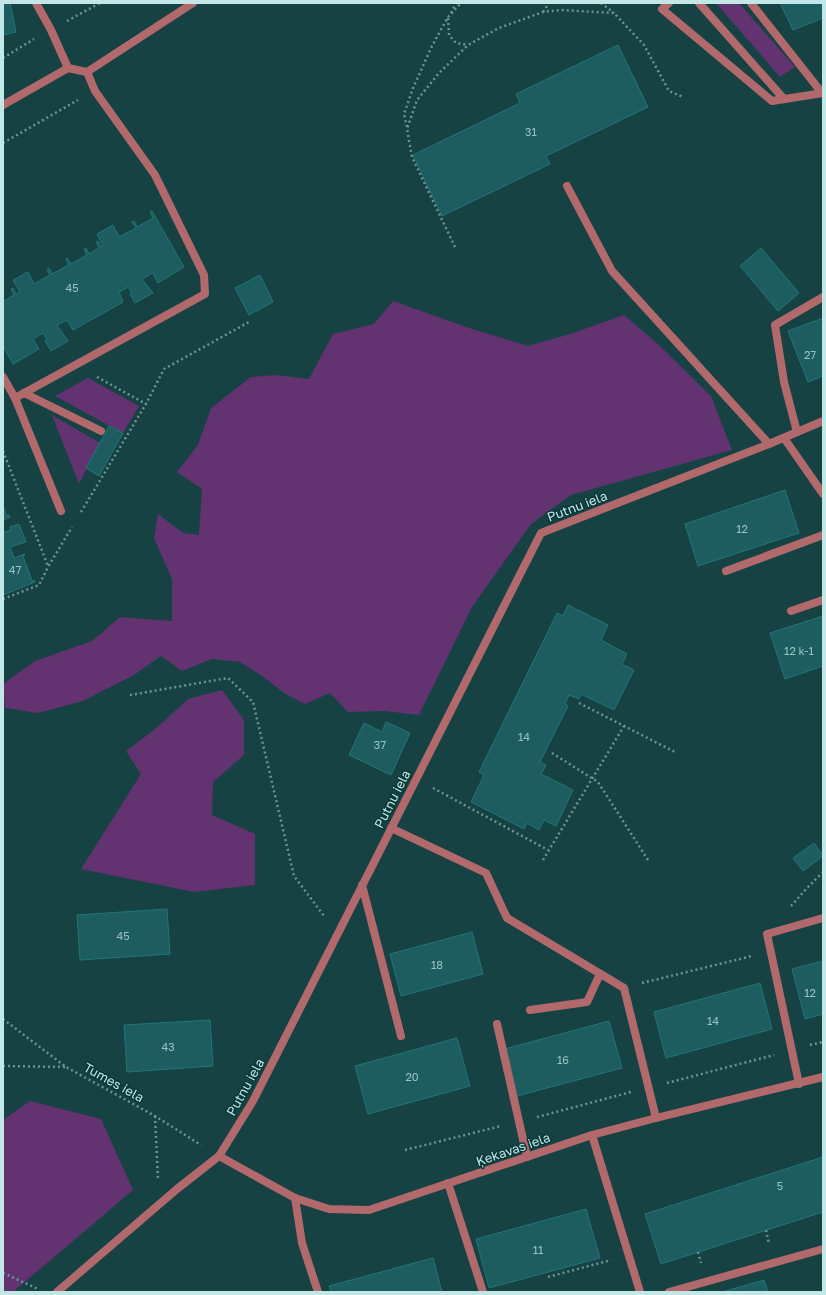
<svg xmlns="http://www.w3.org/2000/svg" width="826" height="1295" viewBox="0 0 826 1295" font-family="'Golos Text',sans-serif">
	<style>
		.green { fill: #623271 }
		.building { fill: #1e5d5f; stroke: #207679 }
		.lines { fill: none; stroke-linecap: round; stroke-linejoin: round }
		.path { stroke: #6c9495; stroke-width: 2.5; stroke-dasharray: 2 3; stroke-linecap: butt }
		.lane { stroke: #b2696c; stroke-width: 8 }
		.street { stroke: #b2696c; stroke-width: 8 }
		.labels { text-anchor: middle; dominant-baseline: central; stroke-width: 3; stroke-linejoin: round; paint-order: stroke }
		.number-label { font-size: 11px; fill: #98c4c5 }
		.street-label { font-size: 13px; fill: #c1e7e7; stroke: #0a3839 }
	</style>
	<rect width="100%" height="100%" fill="#174243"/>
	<g class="green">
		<path d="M 716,3 L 739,3 L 795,67 L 780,77 Z"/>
		<path d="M 393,301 L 469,328 L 528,346 L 570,334 L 624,315 L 659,345 L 711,396 L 732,450 L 571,495 L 531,524 L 472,607 L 419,715 L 385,711 L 348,712 L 330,693 L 305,704 L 284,693 L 262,676 L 240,662 L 212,659 L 182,671 L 161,656 L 134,675 L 83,701 L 38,713 L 5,708 L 3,684 L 35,661 L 92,641 L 120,617 L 172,621 L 172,579 L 154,538 L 158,514 L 183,533 L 199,535 L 202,489 L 177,472 L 198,445 L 211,408 L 251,377 L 275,375 L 309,379 L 333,334 L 374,324 Z"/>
		<path d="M 88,378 L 139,406 L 123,433 L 55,396 Z"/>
		<path d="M 52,415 L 100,443 L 79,484 Z"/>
		<path d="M 222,690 L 244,720 L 244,755 L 213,782 L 212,815 L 255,834 L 255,885 L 194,892 L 81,869 L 141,774 L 126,751 L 154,730 L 188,699 Z"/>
		<path d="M 30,1101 L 101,1119 L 133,1190 L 13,1292 L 3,1292 L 3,1120 Z"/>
	</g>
	<g class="building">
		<path d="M 3,3 L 10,3 L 16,32 L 3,35 Z"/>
		<path d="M 780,3 L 823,3 L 823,18 L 793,30 Z"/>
		<path d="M 618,45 L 648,107 L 546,156 L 550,164 L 442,216 L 413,155 L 520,103 L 516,94 Z"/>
		<path d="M 152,211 L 184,267 L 158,283 L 153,273 L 142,279 L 153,293 L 135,303 L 130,294 L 132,293 L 128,287 L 119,292 L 123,302 L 73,330 L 67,320 L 57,325 L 68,341 L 51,351 L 45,341 L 47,340 L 43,333 L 33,339 L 39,349 L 13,364 L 3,346 L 3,299 L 4,301 L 14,295 L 11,289 L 13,288 L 16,294 L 20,292 L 13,280 L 28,272 L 34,284 L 50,275 L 47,270 L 49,268 L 52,274 L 69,265 L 66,259 L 67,258 L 71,264 L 87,255 L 84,249 L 86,248 L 89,254 L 99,248 L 96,242 L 98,241 L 101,247 L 103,246 L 97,234 L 113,225 L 119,237 L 136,228 L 132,222 L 134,221 L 137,227 L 153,218 L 150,212 Z"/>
		<path d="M 761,248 L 799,293 L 778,311 L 740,266 Z"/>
		<path d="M 260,275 L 273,302 L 249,315 L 235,288 Z"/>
		<path d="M 823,318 L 823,376 L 808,382 L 788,331 Z"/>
		<path d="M 109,426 L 123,433 L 99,476 L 86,468 Z"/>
		<path d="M 785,490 L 799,533 L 698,566 L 685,524 Z"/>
		<path d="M 3,506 L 7,516 L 9,515 L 10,517 L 3,520 Z"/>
		<path d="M 19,524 L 26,542 L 10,547 L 14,558 L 24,554 L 25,555 L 23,556 L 32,581 L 34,580 L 35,582 L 3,595 L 3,530 L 4,532 L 11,530 L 10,527 Z"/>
		<path d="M 568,605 L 608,625 L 601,640 L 627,654 L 622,664 L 634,670 L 614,710 L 581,694 L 579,699 L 569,695 L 565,704 L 568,706 L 540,762 L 546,765 L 541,774 L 573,790 L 556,826 L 544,820 L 539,830 L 527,823 L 524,829 L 471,802 L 484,775 L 479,772 L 557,613 L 563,616 Z"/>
		<path d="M 823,616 L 823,666 L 785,679 L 770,633 Z"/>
		<path d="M 386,722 L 410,733 L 391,775 L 349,755 L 364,723 L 382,732 Z"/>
		<path d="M 814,843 L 823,856 L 803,871 L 793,858 Z"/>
		<path d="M 167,909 L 170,954 L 80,960 L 77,915 Z"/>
		<path d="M 472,932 L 483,974 L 401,996 L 390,954 Z"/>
		<path d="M 823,961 L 823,1014 L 805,1019 L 792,969 Z"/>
		<path d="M 760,983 L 772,1029 L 666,1058 L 654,1012 Z"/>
		<path d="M 210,1020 L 213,1066 L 127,1072 L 124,1025 Z"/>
		<path d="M 609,1021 L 622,1068 L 517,1096 L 505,1049 Z"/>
		<path d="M 457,1038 L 470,1086 L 368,1114 L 355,1066 Z"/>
		<path d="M 823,1157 L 823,1212 L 661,1264 L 645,1214 Z"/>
		<path d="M 586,1209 L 600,1258 L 489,1288 L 476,1239 Z"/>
		<path d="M 433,1258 L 442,1292 L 331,1292 L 329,1286 Z"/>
		<path d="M 764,1280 L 768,1292 L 722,1292 Z"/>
	</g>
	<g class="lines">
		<g class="path">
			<path d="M 601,3 L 614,13"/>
			<path d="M 543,12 L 549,3"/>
			<path d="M 451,13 L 456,3"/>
			<path d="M 448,18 L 449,35 L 456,43 L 468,45"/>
			<path d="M 67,21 L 100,3"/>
			<path d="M 3,58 L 34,39"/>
			<path d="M 407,127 L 404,114 L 413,88 L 432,46 L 448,17 L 461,3"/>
			<path d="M 3,143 L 78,100"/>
			<path d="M 455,247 L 412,157 L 407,129 L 417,100 L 439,73 L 468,45 L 499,28 L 543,12 L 561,10 L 614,13 L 644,45 L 669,91 L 683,97"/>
			<path d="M 97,377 L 146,404"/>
			<path d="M 3,451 L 48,566"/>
			<path d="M 81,512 L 146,404 L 164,369 L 249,322"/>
			<path d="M 3,599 L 39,585 L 48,567 L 72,527"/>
			<path d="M 130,695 L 228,678 L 253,702 L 294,876 L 324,916"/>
			<path d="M 579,703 L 675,752"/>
			<path d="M 552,753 L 598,782 L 648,860"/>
			<path d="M 433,788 L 548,850"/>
			<path d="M 543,860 L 624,726"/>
			<path d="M 791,906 L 807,888 L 823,872"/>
			<path d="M 642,983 L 752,956"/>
			<path d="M 3,1019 L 66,1067 L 155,1116 L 201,1145"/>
			<path d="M 810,1045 L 823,1042"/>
			<path d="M 3,1066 L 66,1067"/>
			<path d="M 667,1083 L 774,1055"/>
			<path d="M 155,1116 L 158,1179"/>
			<path d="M 537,1117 L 631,1092"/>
			<path d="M 405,1150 L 501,1126"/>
			<path d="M 766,1230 L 769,1244"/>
			<path d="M 698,1252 L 701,1263"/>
			<path d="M 3,1273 L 38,1289"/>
			<path d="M 548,1277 L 611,1260"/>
		</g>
		<g class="lane">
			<path d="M 36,3 L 51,30 L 68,68"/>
			<path d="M 669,3 L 662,9 L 772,101 L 823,93"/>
			<path d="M 699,3 L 784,99"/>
			<path d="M 751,3 L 822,93"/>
			<path d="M 567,186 L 612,271 L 769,444"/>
			<path d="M 24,393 L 101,431"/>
			<path d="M 15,398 L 205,294 L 204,275 L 155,175 L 95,91 L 87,72"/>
			<path d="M 797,432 L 784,382 L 775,325 L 823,297"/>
			<path d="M 784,438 L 823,494"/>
			<path d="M 726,571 L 823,535"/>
			<path d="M 791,611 L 823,600"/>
			<path d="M 391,828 L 486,873 L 507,918 L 624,988 L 656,1118"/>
			<path d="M 530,1010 L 587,1002 L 600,974"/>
			<path d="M 497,1024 L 527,1157"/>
			<path d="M 799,1084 L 767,934 L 823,918"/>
			<path d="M 592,1135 L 640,1292"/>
			<path d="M 448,1183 L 483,1292"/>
			<path d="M 669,1292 L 823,1249"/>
		</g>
		<g class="street">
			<path d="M 3,105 L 68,68 L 87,72 L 193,3"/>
			<path d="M 3,377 L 15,398 L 61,511"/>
			<path d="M 362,885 L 401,1036"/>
			<path d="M 219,1156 L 295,1198 L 329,1209 L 369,1210 L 592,1135 L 656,1118 L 823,1077"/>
			<path d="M 295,1198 L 302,1243 L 318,1292"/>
			<path d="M 57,1292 L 177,1189 L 219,1156 L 253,1101 L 541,533 L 769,444 L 823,421"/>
		</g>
	</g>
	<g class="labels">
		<g class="number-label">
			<text x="531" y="131">31</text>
			<text x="72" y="287">45</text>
			<text x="810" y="354">27</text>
			<text x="742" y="528">12</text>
			<text x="15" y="569">47</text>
			<text x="799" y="650">12 k-1</text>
			<text x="524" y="736">14</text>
			<text x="380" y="744">37</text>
			<text x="123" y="935">45</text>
			<text x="437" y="964">18</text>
			<text x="810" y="992">12</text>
			<text x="713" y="1020">14</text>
			<text x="168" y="1046">43</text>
			<text x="563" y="1059">16</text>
			<text x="412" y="1076">20</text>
			<text x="780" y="1185">5</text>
			<text x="538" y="1249">11</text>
		</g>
		<g class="street-label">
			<text transform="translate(577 506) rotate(-21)">Putnu iela</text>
			<text transform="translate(392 799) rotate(-63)">Putnu iela</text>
			<text transform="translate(114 1082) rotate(29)">Tumes iela</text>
			<text transform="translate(245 1087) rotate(-61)">Putnu iela</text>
			<text transform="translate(513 1149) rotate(-19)">Ķekavas iela</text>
		</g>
	</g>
	<rect width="826" height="1295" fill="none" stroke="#c1e7e7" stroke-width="8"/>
</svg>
